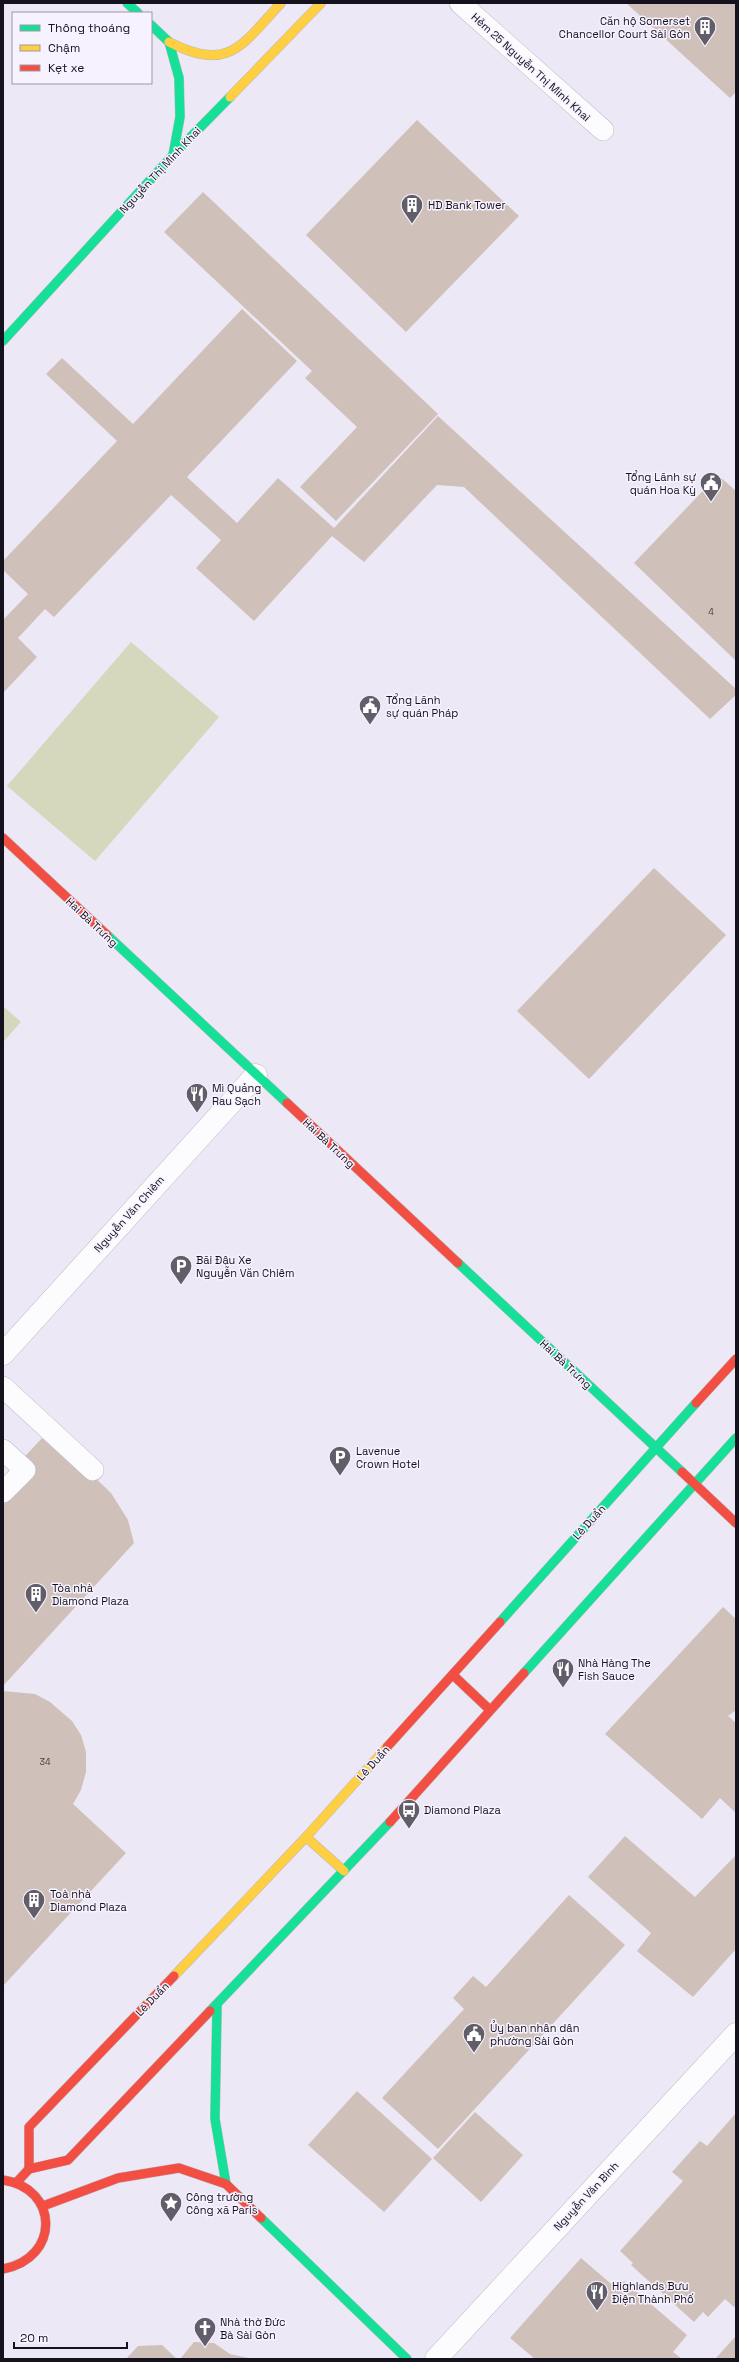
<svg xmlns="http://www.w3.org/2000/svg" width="739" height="2362" viewBox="0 0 739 2362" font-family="'Space Grotesk',sans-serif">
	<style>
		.green { fill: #d5d8bd }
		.building { fill: #cfc1b9 }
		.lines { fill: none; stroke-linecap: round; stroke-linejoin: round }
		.lane-casing { stroke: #bdb9c4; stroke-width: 22 }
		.street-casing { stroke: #bdb9c4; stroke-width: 23 }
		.fast-casing { stroke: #bdb9c4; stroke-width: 10 }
		.slow-casing { stroke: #bdb9c4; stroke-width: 10 }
		.jam-casing { stroke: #bdb9c4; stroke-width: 10 }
		.lane { stroke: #fcfcfe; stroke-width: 21 }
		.street { stroke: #fcfcfe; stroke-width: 22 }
		.fast { stroke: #16e098; stroke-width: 9 }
		.slow { stroke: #ffcf43; stroke-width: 9 }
		.jam { stroke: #f24e42; stroke-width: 9 }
		.labels { text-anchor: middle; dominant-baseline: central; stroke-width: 3; stroke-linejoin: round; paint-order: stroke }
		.number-label { font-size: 9px; fill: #443e44 }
		.poi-label { font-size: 11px; fill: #16121d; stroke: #f7f2ff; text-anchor: start }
		.street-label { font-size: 11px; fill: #16121d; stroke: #f7f2ff }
	</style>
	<rect width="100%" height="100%" fill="#ede8f6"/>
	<g class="green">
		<path d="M 131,642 L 219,717 L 95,861 L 7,786 Z"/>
		<path d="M 3,1006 L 21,1022 L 3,1042 Z"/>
	</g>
	<g class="building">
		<path d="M 626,3 L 736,3 L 736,92 L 730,98 Z"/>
		<path d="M 417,120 L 519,216 L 406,332 L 306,235 Z"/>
		<path d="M 203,192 L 438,414 L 336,521 L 300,487 L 357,427 L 305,378 L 312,371 L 164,232 Z"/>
		<path d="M 242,309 L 297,361 L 187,477 L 237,523 L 278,478 L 334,528 L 438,416 L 736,689 L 736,695 L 710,719 L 464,487 L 437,485 L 364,562 L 332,536 L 254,621 L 196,568 L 221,540 L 171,495 L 54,617 L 45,609 L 18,638 L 37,657 L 3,693 L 3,620 L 28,594 L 3,570 L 3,561 L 117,441 L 46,374 L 62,358 L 133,424 Z"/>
		<path d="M 718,475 L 736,491 L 736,661 L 634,563 Z"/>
		<path d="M 654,868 L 726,935 L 589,1079 L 517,1011 Z"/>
		<path d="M 42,1438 L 83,1475 L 87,1470 L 111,1493 L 128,1520 L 134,1543 L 3,1686 L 3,1480 Z"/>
		<path d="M 723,1607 L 736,1619 L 736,1710 L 728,1716 L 736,1723 L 736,1813 L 720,1798 L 702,1819 L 605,1734 Z"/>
		<path d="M 3,1691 L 35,1694 L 50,1702 L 72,1721 L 81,1735 L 86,1752 L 86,1772 L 81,1790 L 73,1804 L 126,1853 L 3,1986 Z"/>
		<path d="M 625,1836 L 695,1897 L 736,1855 L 736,1949 L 693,1997 L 637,1951 L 651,1933 L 588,1877 Z"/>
		<path d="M 569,1895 L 625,1945 L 438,2149 L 382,2098 L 464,2009 L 453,1998 L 473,1976 L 486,1987 Z"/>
		<path d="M 357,2091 L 432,2159 L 384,2212 L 308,2145 Z"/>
		<path d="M 475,2112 L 523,2155 L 481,2202 L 433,2158 Z"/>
		<path d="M 736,2113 L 736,2305 L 734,2307 L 725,2299 L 708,2317 L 703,2312 L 694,2322 L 631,2265 L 633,2263 L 620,2251 L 683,2181 L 672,2172 L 700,2141 L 707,2146 Z"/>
		<path d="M 581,2258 L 617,2289 L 624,2281 L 687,2335 L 673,2352 L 682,2359 L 535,2359 L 510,2338 Z"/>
		<path d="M 736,2336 L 736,2359 L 715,2359 Z"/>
		<path d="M 194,2342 L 214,2343 L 230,2354 L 253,2359 L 180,2359 Z"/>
		<path d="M 162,2345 L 177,2359 L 126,2359 L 138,2346 Z"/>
	</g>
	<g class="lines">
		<g class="lane-casing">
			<g id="lane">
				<path d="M 460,3 L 603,130"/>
				<path d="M 3,1387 L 93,1470"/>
				<path d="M 3,1450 L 25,1470 L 3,1492"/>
			</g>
		</g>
		<g class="street-casing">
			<g id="street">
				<path d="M 3,1354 L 256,1075"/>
				<path d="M 436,2359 L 736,2034"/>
			</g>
		</g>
		<g class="fast-casing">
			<g id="fast">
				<path d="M 127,3 L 138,13"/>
				<path d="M 151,25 L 169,42 L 179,78 L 180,117 L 173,155"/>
				<path d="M 3,341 L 173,155 L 230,97"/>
				<path d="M 107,935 L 287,1103"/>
				<path d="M 458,1263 L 682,1472"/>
				<path d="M 500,1622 L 696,1403"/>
				<path d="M 524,1673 L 736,1438"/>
				<path d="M 217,2006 L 215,2119 L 226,2184"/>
				<path d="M 210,2011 L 390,1822"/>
				<path d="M 261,2218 L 407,2359"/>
			</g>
		</g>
		<g class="slow-casing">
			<g id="slow">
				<path d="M 169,42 C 229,73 242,45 281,3"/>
				<path d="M 230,97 L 321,3"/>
				<path d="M 306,1837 L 344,1871"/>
				<path d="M 174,1976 L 306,1837 L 387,1747"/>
			</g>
		</g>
		<g class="jam-casing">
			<g id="jam">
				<path d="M 3,838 L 107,935"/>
				<path d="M 287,1103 L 458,1263"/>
				<path d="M 696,1403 L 736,1359"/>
				<path d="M 682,1472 L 736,1523"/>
				<path d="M 453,1675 L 490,1710"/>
				<path d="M 387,1747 L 500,1622"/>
				<path d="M 390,1822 L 524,1673"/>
				<path d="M 29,2169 L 29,2127 L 174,1976"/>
				<path d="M 3,2180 C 59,2188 61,2258 3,2269"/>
				<path d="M 17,2182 L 29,2169 L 68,2160 L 210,2011"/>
				<path d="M 43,2206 L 118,2178 L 179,2168 L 226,2184 L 261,2218"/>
			</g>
		</g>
		<use href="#lane" class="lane"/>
		<use href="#street" class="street"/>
		<use href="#fast" class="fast"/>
		<use href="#slow" class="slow"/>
		<use href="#jam" class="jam"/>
	</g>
	<defs>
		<g id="building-pin" transform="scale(1.15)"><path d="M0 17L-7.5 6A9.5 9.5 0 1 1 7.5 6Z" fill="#615d69" stroke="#f7f2ff"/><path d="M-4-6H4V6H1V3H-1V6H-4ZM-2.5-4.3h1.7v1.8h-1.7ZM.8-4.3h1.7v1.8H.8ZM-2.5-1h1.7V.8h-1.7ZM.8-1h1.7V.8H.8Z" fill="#fff"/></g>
		<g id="civic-pin" transform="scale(1.15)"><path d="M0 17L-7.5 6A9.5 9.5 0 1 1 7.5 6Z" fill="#615d69" stroke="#f7f2ff"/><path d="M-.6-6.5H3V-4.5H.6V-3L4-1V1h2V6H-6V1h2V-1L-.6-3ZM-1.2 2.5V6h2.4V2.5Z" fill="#fff"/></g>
		<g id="restaurant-pin" transform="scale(1.15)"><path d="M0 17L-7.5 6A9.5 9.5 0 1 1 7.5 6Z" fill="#615d69" stroke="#f7f2ff"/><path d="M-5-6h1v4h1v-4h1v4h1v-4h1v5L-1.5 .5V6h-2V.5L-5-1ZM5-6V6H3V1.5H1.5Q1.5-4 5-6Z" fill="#fff"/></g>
		<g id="parking-pin" transform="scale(1.15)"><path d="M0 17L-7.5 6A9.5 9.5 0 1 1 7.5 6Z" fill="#615d69" stroke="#f7f2ff"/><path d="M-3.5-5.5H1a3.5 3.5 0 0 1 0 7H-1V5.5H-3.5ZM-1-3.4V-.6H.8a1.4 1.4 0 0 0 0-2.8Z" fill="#fff"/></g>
		<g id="bus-pin" transform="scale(1.15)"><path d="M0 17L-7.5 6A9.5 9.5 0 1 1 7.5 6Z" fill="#615d69" stroke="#f7f2ff"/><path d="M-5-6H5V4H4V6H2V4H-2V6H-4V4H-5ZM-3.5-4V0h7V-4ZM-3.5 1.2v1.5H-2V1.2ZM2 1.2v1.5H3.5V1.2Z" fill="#fff"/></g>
		<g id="sight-pin" transform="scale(1.15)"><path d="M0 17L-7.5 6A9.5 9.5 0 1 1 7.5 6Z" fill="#615d69" stroke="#f7f2ff"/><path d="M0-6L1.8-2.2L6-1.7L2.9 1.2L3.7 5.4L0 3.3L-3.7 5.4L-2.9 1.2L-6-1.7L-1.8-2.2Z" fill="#fff"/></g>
		<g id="church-pin" transform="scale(1.15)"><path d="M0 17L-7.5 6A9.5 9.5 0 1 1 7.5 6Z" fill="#615d69" stroke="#f7f2ff"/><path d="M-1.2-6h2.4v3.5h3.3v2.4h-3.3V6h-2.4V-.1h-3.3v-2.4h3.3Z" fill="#fff"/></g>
	</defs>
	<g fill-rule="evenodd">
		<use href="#building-pin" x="705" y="27"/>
		<use href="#building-pin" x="412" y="205"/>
		<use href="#civic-pin" x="711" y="483"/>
		<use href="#civic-pin" x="370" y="706"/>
		<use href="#restaurant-pin" x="197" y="1094"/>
		<use href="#parking-pin" x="181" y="1266"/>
		<use href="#parking-pin" x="340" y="1457"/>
		<use href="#building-pin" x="36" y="1594"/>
		<use href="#restaurant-pin" x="563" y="1669"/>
		<use href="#bus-pin" x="409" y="1810"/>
		<use href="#building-pin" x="34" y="1900"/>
		<use href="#civic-pin" x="474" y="2034"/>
		<use href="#sight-pin" x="171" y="2203"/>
		<use href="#restaurant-pin" x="597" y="2292"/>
		<use href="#church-pin" x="205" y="2328"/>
	</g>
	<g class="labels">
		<g class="number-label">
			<text x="711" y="612">4</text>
			<text x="45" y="1762">34</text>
		</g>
		<g class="poi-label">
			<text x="690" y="21" text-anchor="end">Căn hộ Somerset<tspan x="690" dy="13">Chancellor Court Sài Gòn</tspan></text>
			<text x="428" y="205">HD Bank Tower</text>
			<text x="696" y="477" text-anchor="end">Tổng Lãnh sự<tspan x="696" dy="13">quán Hoa Kỳ</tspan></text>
			<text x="386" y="700">Tổng Lãnh<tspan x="386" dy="13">sự quán Pháp</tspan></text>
			<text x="212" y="1088">Mì Quảng<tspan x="212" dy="13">Rau Sạch</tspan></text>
			<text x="196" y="1260">Bãi Đậu Xe<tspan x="196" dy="13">Nguyễn Văn Chiêm</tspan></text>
			<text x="356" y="1451">Lavenue<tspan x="356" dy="13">Crown Hotel</tspan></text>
			<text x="52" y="1588">Tòa nhà<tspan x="52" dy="13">Diamond Plaza</tspan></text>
			<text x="578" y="1663">Nhà Hàng The<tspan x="578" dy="13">Fish Sauce</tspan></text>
			<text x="424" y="1810">Diamond Plaza</text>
			<text x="50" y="1894">Toà nhà<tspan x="50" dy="13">Diamond Plaza</tspan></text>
			<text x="490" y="2028">Ủy ban nhân dân<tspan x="490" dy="13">phường Sài Gòn</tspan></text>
			<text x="186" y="2197">Công trường<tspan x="186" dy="13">Công xã Paris</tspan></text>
			<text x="612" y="2286">Highlands Bưu<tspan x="612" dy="13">Điện Thành Phố</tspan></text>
			<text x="220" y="2322">Nhà thờ Đức<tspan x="220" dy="13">Bà Sài Gòn</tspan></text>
		</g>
		<g class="street-label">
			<text transform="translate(531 67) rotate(42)">Hẻm 25 Nguyễn Thị Minh Khai</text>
			<text transform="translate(160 170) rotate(-47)">Nguyễn Thị Minh Khai</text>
			<text transform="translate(92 922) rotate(43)">Hai Bà Trưng</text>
			<text transform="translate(329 1143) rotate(43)">Hai Bà Trưng</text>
			<text transform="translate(129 1214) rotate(-48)">Nguyễn Văn Chiêm</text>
			<text transform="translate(566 1364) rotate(43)">Hai Bà Trưng</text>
			<text transform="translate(589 1522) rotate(-48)">Lê Duẩn</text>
			<text transform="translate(373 1763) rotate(-48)">Lê Duẩn</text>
			<text transform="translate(152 1999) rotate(-46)">Lê Duẩn</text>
			<text transform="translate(586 2196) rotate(-47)">Nguyễn Văn Bình</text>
		</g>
	</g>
	<rect width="739" height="2362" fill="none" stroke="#16121d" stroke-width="8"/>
	<rect x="12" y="12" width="140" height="72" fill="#f7f2ff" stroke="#9d98a5"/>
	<rect x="20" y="25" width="20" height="6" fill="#16e098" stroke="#9d98a5"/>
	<text x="48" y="32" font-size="12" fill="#16121d">Thông thoáng</text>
	<rect x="20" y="45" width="20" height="6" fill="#ffcf43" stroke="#9d98a5"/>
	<text x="48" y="52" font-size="12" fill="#16121d">Chậm</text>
	<rect x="20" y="65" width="20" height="6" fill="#f24e42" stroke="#9d98a5"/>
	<text x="48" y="72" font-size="12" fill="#16121d">Kẹt xe</text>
	<path d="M14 2342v6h113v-6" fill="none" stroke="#16121d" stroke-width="2"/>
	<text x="20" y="2342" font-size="12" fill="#16121d" stroke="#f7f2ff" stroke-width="3" paint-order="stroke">20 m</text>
</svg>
